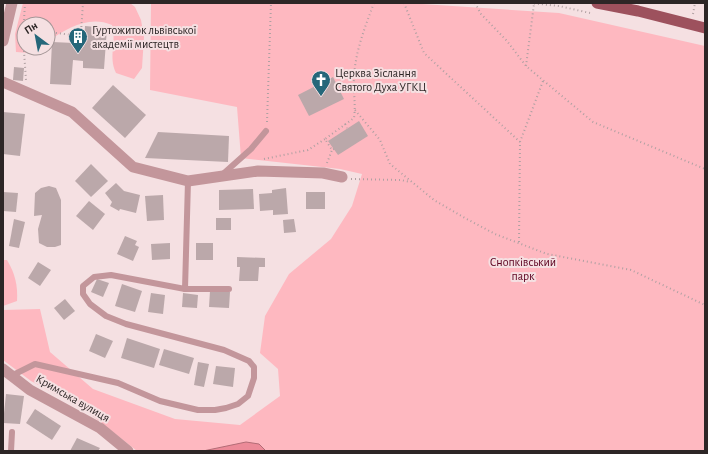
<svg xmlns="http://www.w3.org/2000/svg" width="708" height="454" viewBox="0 0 708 454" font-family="'Alegreya Sans',sans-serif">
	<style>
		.green { fill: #feb8c0 }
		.water { fill: #ec8a98; stroke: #b36c76 }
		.building { fill: #bba8aa }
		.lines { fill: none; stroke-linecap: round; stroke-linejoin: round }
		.path { stroke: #b0a0a2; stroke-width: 2; stroke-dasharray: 1 3; stroke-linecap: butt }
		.service { stroke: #c3969b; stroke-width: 6 }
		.minor { stroke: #c3969b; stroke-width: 11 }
		.primary { stroke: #9d515d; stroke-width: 11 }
		.labels { text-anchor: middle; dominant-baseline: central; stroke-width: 4; stroke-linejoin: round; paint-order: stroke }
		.poi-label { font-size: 12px; fill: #2d2626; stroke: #f5e0e2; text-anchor: start }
		.park-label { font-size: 12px; fill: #5c0220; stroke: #f5e0e2 }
		.street-label { font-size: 12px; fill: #2d2626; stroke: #f5e0e2 }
	</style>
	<rect width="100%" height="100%" fill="#f5e0e2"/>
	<g class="green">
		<path d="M 23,3 L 130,3 L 135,7 L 141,20 L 144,37 L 142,68 L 134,79 L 116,73 C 108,56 117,42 112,25 C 89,15 68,28 48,41 L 48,24 L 24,24 L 24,48 L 37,48 L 30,53 L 16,52 L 15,34 Z"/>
		<path d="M 407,3 L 559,13 L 705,46 L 705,451 L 137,451 L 85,410 L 31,381 L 3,360 L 3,310 L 40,309 L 50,352 L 93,389 L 175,419 L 240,425 L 280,396 L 278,369 L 260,353 L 265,316 L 289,274 L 331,239 L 352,206 L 362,174 L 340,169 L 241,158 L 237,107 L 150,90 L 151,4 Z"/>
		<path d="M 3,260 L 7,260 C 15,273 18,286 17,301 L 3,306 Z"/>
	</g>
	<path class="water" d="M 246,442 L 259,444 L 266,451 L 203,451 Z"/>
	<g class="building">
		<path d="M 85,26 L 107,28 L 104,69 L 83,68 L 83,61 L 73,60 L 71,85 L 50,84 L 52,42 L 74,43 L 74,46 L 84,47 Z"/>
		<path d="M 14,67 L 24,68 L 23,81 L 13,80 Z"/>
		<path d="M 333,77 L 344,99 L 309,116 L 298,95 Z"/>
		<path d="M 113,85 L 146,115 L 125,138 L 92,108 Z"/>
		<path d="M 3,112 L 25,114 L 20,156 L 3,154 Z"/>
		<path d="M 359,121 L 368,136 L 338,155 L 328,141 Z"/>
		<path d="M 158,132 L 229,136 L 228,162 L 145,158 Z"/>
		<path d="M 91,164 L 108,181 L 91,197 L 75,181 Z"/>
		<path d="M 116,183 L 124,191 L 140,195 L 136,213 L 120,209 L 119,211 L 110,206 L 112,202 L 105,193 Z"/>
		<path d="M 49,186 L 56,188 L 61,200 L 61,245 L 55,247 L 47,247 L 39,243 L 38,229 L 42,215 L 34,216 L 35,193 L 41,188 Z"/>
		<path d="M 286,188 L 288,214 L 273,215 L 273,210 L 260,211 L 259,194 L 272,193 L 272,190 Z"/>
		<path d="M 253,189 L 254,209 L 219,210 L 219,190 Z"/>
		<path d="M 3,192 L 18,193 L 16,212 L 3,211 Z"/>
		<rect x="306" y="192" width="19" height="17"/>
		<path d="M 163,195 L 164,220 L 147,221 L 145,196 Z"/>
		<path d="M 89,201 L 105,214 L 93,230 L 76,216 Z"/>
		<rect x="216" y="218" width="15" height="12"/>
		<path d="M 14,219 L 25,222 L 19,248 L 9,246 Z"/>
		<path d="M 294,219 L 296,232 L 284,233 L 283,220 Z"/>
		<path d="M 125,236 L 137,241 L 135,245 L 139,247 L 133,261 L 117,254 Z"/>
		<path d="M 170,243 L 170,259 L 152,260 L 151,244 Z"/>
		<rect x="196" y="243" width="17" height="17"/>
		<path d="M 237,257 L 265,258 L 265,267 L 259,267 L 258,281 L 239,281 L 240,267 L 237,267 Z"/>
		<path d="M 38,262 L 51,270 L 40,286 L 28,278 Z"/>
		<path d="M 97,279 L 109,283 L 103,297 L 91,292 Z"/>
		<path d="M 122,284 L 142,291 L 135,312 L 115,306 Z"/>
		<path d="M 210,291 L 230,292 L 229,308 L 209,307 Z"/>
		<path d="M 151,293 L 165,295 L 163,314 L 148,312 Z"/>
		<path d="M 183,293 L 198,295 L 197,308 L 182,307 Z"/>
		<path d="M 65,299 L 75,311 L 64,320 L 54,308 Z"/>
		<path d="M 96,334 L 113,341 L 105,358 L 89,351 Z"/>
		<path d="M 127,338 L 160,349 L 154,368 L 121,358 Z"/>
		<path d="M 164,349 L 194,358 L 189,374 L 159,365 Z"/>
		<path d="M 198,362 L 209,364 L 204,387 L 194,385 Z"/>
		<path d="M 216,366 L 235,368 L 233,387 L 213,384 Z"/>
		<path d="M 6,394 L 24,396 L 20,424 L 3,423 Z"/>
		<path d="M 35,409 L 61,426 L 52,440 L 26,423 Z"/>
		<path d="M 77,438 L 100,448 L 98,451 L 70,451 Z"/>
	</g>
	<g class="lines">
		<g class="path">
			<path d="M 25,3 L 23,37 L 26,80"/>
			<path d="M 404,3 L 424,53 L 520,142"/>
			<path d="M 475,3 L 481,14 L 507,41 L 526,66 L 593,122 L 705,169"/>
			<path d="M 530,3 L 559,6 L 590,13"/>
			<path d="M 693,14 L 695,3"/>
			<path d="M 48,32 L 81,36"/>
			<path d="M 80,47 L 83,3"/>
			<path d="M 526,66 L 534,4"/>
			<path d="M 355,110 L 380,140 L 390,164 L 434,200 L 463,217 L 495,234 L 547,254 L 631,270 L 705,305"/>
			<path d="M 267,122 L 271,3"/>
			<path d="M 345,124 L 347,128"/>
			<path d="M 334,149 L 332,150 L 325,139 L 354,118 C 356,104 353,91 354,78 C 355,52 365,27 374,3"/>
			<path d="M 264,159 L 308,150 L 325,139"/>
			<path d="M 327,163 L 332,150"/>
			<path d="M 351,179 L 401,180 L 410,182"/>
			<path d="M 519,242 L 520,142 L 543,81"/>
		</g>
		<g class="service">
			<path d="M 223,174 L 251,149 L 266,131"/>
			<path d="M 185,289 L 229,289"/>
			<path d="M 11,376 L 35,364 L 118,383 L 160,401 L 198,410 L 215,410 L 226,408 L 238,404 L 248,396 L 254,378 L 254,367 L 249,361 L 224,350 L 126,324 L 106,316 L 90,304 L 83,294 L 83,286 L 94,277 L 111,275 L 185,289 L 188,181"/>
			<path d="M 11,451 L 12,432"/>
		</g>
		<g class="minor">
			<path d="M 3,41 L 12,3"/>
			<path d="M 3,82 L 72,112 L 133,167 L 188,181 L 258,171 L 323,173 L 342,177"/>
			<path d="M 3,369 L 30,390 L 100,428 L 128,451"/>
		</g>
		<path class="primary" d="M 597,3 L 638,11 L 705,28"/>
	</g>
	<defs>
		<g id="building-pin" transform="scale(1)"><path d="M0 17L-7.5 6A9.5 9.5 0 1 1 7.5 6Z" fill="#25677a" stroke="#f5e0e2"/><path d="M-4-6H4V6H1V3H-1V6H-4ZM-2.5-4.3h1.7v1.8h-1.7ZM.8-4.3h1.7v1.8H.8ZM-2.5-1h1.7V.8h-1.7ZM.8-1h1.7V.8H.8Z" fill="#fff"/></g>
		<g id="church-pin" transform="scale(1)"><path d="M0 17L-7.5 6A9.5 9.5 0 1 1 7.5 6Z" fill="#25677a" stroke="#f5e0e2"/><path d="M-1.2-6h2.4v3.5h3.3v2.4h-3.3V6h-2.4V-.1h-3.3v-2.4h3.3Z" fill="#fff"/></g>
	</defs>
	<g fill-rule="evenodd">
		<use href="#building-pin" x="78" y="37"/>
		<use href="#church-pin" x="321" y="80"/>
	</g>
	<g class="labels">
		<g class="poi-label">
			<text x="92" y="30">Гуртожиток львівської<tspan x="92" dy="14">академії мистецтв</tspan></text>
			<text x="335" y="73">Церква Зіслання<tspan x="335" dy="14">Святого Духа УГКЦ</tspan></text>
		</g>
		<g class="park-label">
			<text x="523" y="262">Снопківський<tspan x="523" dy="14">парк</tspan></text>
		</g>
		<g class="street-label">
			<text transform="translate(73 398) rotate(30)">Кримська вулиця</text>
		</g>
	</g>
	<rect width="708" height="454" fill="none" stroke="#2d2626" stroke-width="8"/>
	<g transform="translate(36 36) rotate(328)"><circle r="19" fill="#f5e0e2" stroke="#a59697"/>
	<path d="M0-3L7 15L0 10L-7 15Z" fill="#25677a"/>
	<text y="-6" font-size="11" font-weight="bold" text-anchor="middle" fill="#2d2626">Пн</text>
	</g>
</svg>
